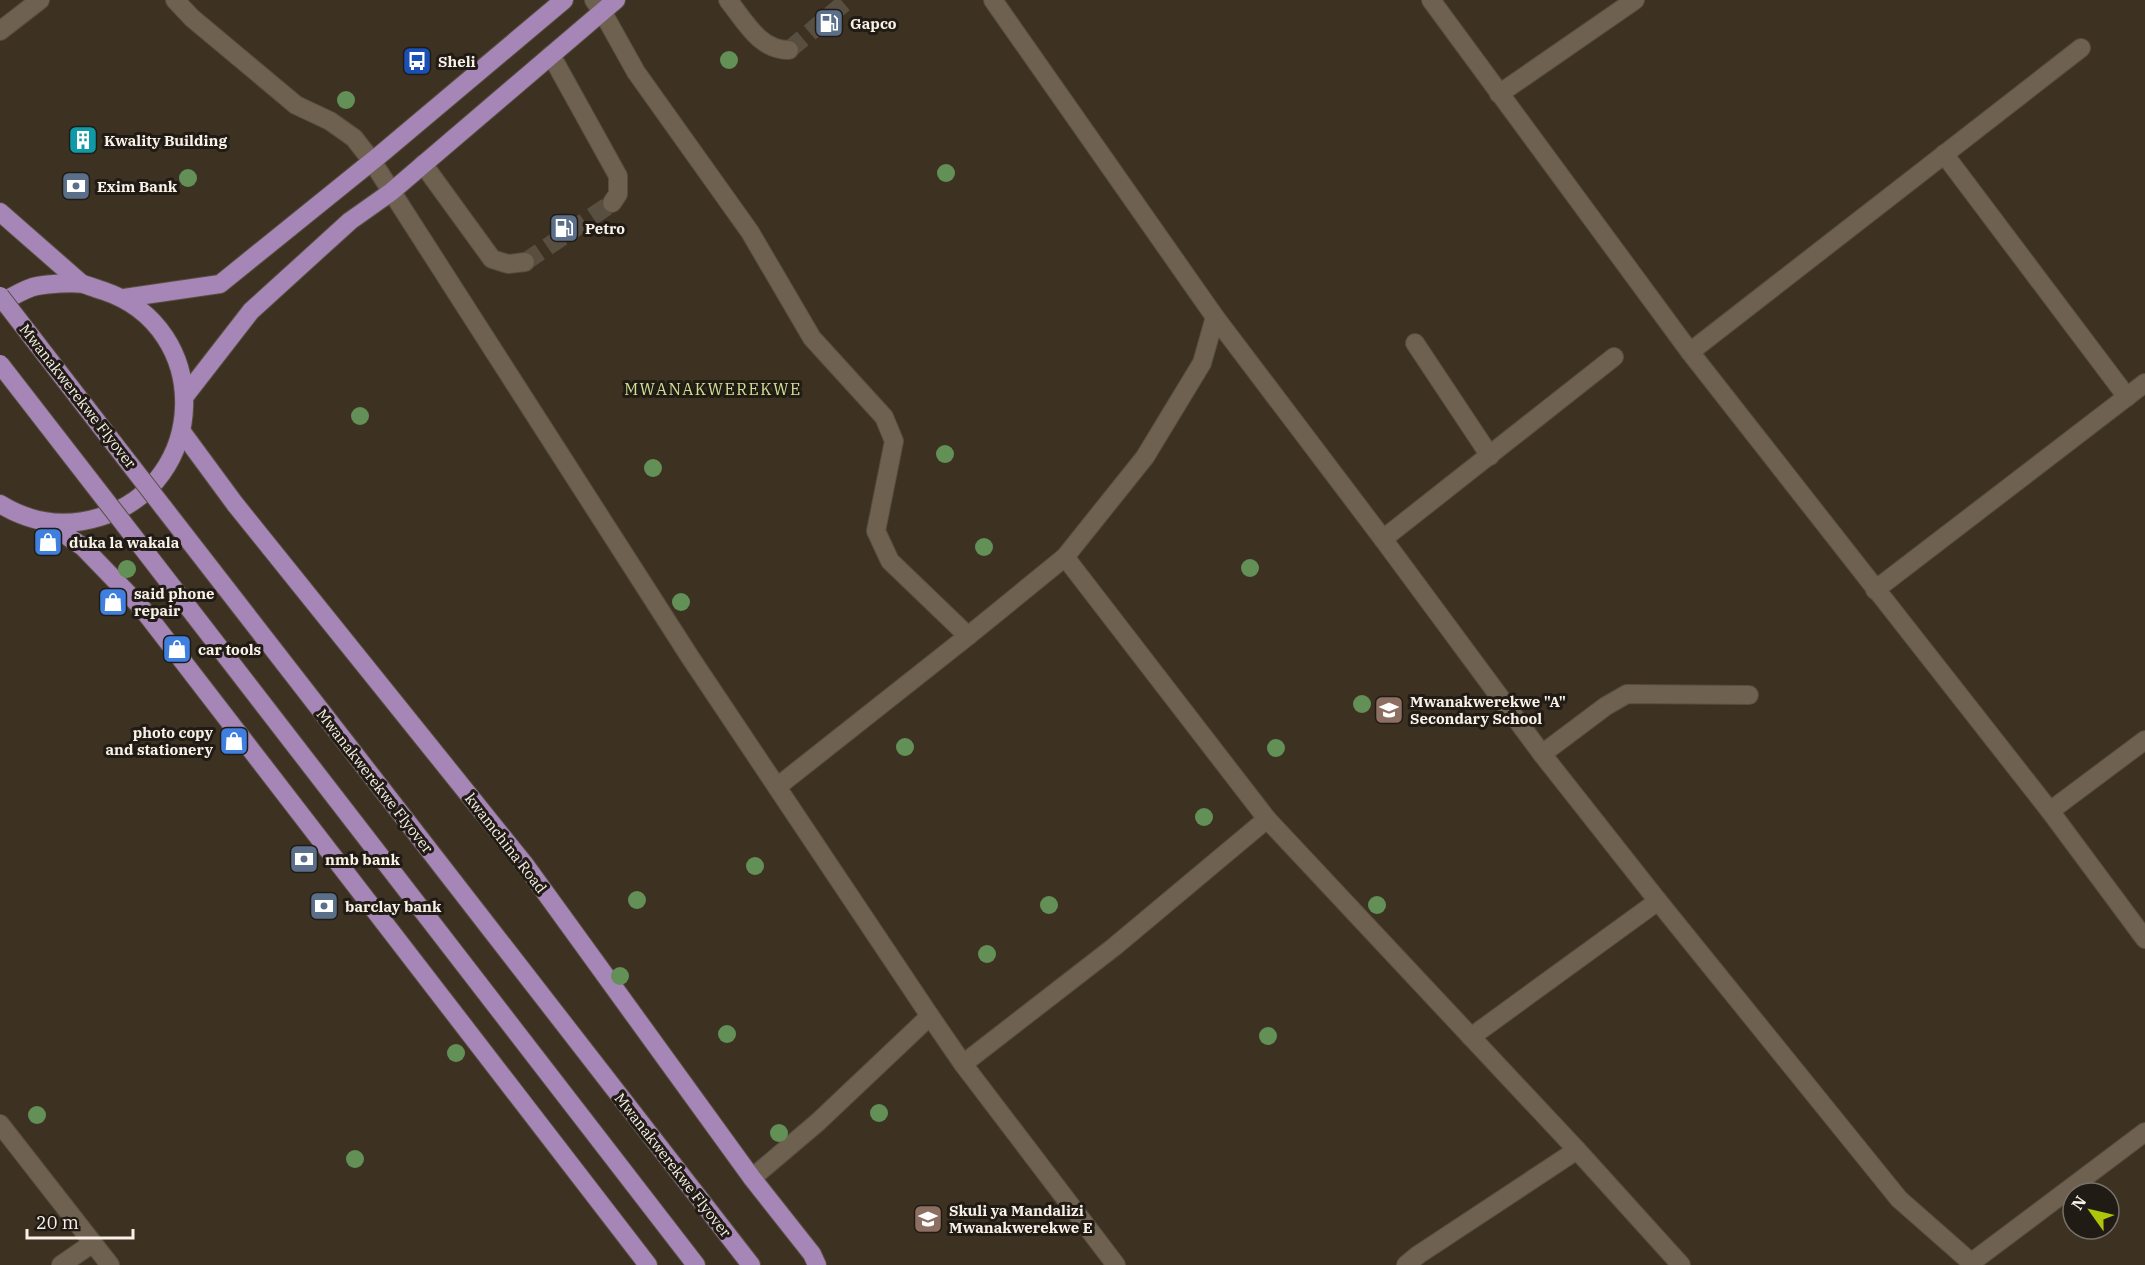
<svg xmlns="http://www.w3.org/2000/svg" width="2145" height="1265" viewBox="0 0 2145 1265" font-family="'IBM Plex Serif',serif">
	<style>
		.lines { fill: none; stroke-linecap: round; stroke-linejoin: round }
		.minor-tunnel { stroke: #594f40; stroke-width: 18; stroke-dasharray: 18 9; stroke-linecap: butt }
		.minor-casing { stroke: #574e3f; stroke-width: 20 }
		.major-casing { stroke: #574e3f; stroke-width: 20 }
		.minor { stroke: #6e6150; stroke-width: 18 }
		.major { stroke: #a586b7; stroke-width: 18 }
		.major-bridge-casing { stroke: #574e3f; stroke-width: 20; stroke-linecap: butt }
		.major-bridge { stroke: #a586b7; stroke-width: 18 }
		.tree { fill: #629057 }
		.labels { text-anchor: middle; dominant-baseline: central; stroke-width: 6; stroke-linejoin: round; paint-order: stroke }
		.poi-label { font-size: 15px; font-weight: bold; fill: #f9f1e8; stroke: #201b14; text-anchor: start }
		.street-label { font-size: 15px; fill: #f9f1e8; stroke: #201b14 }
		.neighbourhood-label { font-size: 16px; letter-spacing: 1.5px; fill: #d1e094; stroke: #201b14 }
	</style>
	<rect width="100%" height="100%" fill="#3d3222"/>
	<g class="lines">
		<g class="minor-tunnel">
			<path d="M 789,50 L 848,0"/>
			<path d="M 525,262 L 612,203"/>
		</g>
		<g class="minor-casing">
			<g id="minor">
				<path d="M 175,0 L 192,18 L 296,105 L 330,121 L 354,138 L 372,161 L 690,657 L 930,1016 L 963,1064 L 1116,1265"/>
				<path d="M 594,0 L 602,11 L 636,72 L 750,232 L 812,338 L 884,417 L 894,441 L 876,531 L 890,561 L 968,636"/>
				<path d="M 728,0 C 745,21 759,50 789,50"/>
				<path d="M 993,0 L 1215,317 L 1383,539 L 1542,754 L 1658,901 L 1899,1199 L 1974,1265"/>
				<path d="M 1431,0 L 1690,352 L 2050,811 L 2145,939"/>
				<path d="M 0,31 L 40,0"/>
				<path d="M 551,55 L 618,176 L 618,194 L 612,203"/>
				<path d="M 1499,94 L 1635,0"/>
				<path d="M 1944,154 L 2127,397"/>
				<path d="M 423,164 L 492,259 L 508,264 L 525,262"/>
				<path d="M 1415,343 L 1490,456"/>
				<path d="M 1690,352 L 2081,48"/>
				<path d="M 1383,539 L 1614,357"/>
				<path d="M 1065,557 L 1145,457 L 1202,363 L 1215,317"/>
				<path d="M 1875,590 L 2145,383"/>
				<path d="M 1542,754 L 1606,706 L 1627,694 L 1749,695"/>
				<path d="M 777,787 L 968,636 L 1065,557 L 1267,819 L 1577,1150"/>
				<path d="M 2050,811 L 2145,740"/>
				<path d="M 1471,1037 L 1658,901"/>
				<path d="M 963,1064 L 1114,947 L 1267,819"/>
				<path d="M 0,1124 L 110,1265"/>
				<path d="M 752,1178 L 818,1122 L 930,1016"/>
				<path d="M 1972,1262 L 2145,1132"/>
				<path d="M 61,1265 L 93,1243"/>
				<path d="M 1406,1265 L 1418,1255 L 1577,1150 L 1681,1265"/>
			</g>
		</g>
		<g class="major-casing">
			<g id="major">
				<path d="M 0,212 L 81,283"/>
				<path d="M 124,298 L 220,284 L 381,154 L 564,0"/>
				<path d="M 0,303 C 11,298 25,288 37,286 C 48,284 73,282 83,284 C 90,286 97,289 104,291 C 214,328 209,484 100,517 C 65,528 31,523 0,504"/>
				<path d="M 185,396 L 251,311 L 350,221 L 391,192 L 616,0"/>
				<path d="M 182,432 L 235,504 L 526,866 L 752,1178 L 812,1254 L 817,1265"/>
				<path d="M 163,507 L 751,1265"/>
				<path d="M 48,523 L 83,547 L 141,607 L 648,1265"/>
				<path d="M 134,537 L 696,1265"/>
			</g>
		</g>
		<use href="#minor" class="minor"/>
		<use href="#major" class="major"/>
		<g class="major-bridge-casing">
			<g id="major-bridge">
				<path d="M 0,296 L 163,507"/>
				<path d="M 0,364 L 134,537"/>
			</g>
		</g>
		<use href="#major-bridge" class="major-bridge"/>
	</g>
	<g class="tree">
		<circle cx="729" cy="60" r="9"/>
		<circle cx="346" cy="100" r="9"/>
		<circle cx="946" cy="173" r="9"/>
		<circle cx="188" cy="178" r="9"/>
		<circle cx="360" cy="416" r="9"/>
		<circle cx="945" cy="454" r="9"/>
		<circle cx="653" cy="468" r="9"/>
		<circle cx="984" cy="547" r="9"/>
		<circle cx="1250" cy="568" r="9"/>
		<circle cx="127" cy="569" r="9"/>
		<circle cx="681" cy="602" r="9"/>
		<circle cx="1362" cy="704" r="9"/>
		<circle cx="905" cy="747" r="9"/>
		<circle cx="1276" cy="748" r="9"/>
		<circle cx="1204" cy="817" r="9"/>
		<circle cx="755" cy="866" r="9"/>
		<circle cx="637" cy="900" r="9"/>
		<circle cx="1049" cy="905" r="9"/>
		<circle cx="1377" cy="905" r="9"/>
		<circle cx="987" cy="954" r="9"/>
		<circle cx="620" cy="976" r="9"/>
		<circle cx="727" cy="1034" r="9"/>
		<circle cx="1268" cy="1036" r="9"/>
		<circle cx="456" cy="1053" r="9"/>
		<circle cx="879" cy="1113" r="9"/>
		<circle cx="37" cy="1115" r="9"/>
		<circle cx="779" cy="1133" r="9"/>
		<circle cx="355" cy="1159" r="9"/>
	</g>
	<defs>
		<g id="fuel-square" transform="scale(1.5)"><rect x="-9" y="-9" width="18" height="18" rx="4" fill="#5c6f8a" stroke="#201b14"/><path d="M-5.5-6h7V0h2V4h1.3V-2.5L3-4.5l.8-.8L6-3V5H2.5V1h-1V6h-7ZM-4.2-4.7v3.2H.2V-4.7Z" fill="#fff"/></g>
		<g id="bus-square" transform="scale(1.5)"><rect x="-9" y="-9" width="18" height="18" rx="4" fill="#1a4fb4" stroke="#201b14"/><path d="M-5-6H5V4H4V6H2V4H-2V6H-4V4H-5ZM-3.5-4V0h7V-4ZM-3.5 1.2v1.5H-2V1.2ZM2 1.2v1.5H3.5V1.2Z" fill="#fff"/></g>
		<g id="building-square" transform="scale(1.5)"><rect x="-9" y="-9" width="18" height="18" rx="4" fill="#0f9aa8" stroke="#201b14"/><path d="M-4-6H4V6H1V3H-1V6H-4ZM-2.5-4.3h1.7v1.8h-1.7ZM.8-4.3h1.7v1.8H.8ZM-2.5-1h1.7V.8h-1.7ZM.8-1h1.7V.8H.8Z" fill="#fff"/></g>
		<g id="bank-square" transform="scale(1.5)"><rect x="-9" y="-9" width="18" height="18" rx="4" fill="#5c6f8a" stroke="#201b14"/><path d="M-6-4H6V4H-6ZM0-2.3a2.3 2.3 0 1 0 0 4.6a2.3 2.3 0 1 0 0-4.6Z" fill="#fff"/></g>
		<g id="shop-square" transform="scale(1.5)"><rect x="-9" y="-9" width="18" height="18" rx="4" fill="#3f7fe0" stroke="#201b14"/><path d="M-5-2.5h2.3a2.7 3.5 0 0 1 5.4 0H5L5.5 6h-11ZM-1.5-2.5h3a1.5 2.3 0 0 0-3 0Z" fill="#fff"/></g>
		<g id="school-square" transform="scale(1.5)"><rect x="-9" y="-9" width="18" height="18" rx="4" fill="#8d6e63" stroke="#201b14"/><path d="M0-5L7-2L0 1L-7-2ZM-4 1L0 2.5L4 1V4Q0 6-4 4Z" fill="#fff"/></g>
	</defs>
	<g fill-rule="evenodd">
		<use href="#fuel-square" x="829" y="23"/>
		<use href="#bus-square" x="417" y="61"/>
		<use href="#building-square" x="83" y="140"/>
		<use href="#bank-square" x="76" y="186"/>
		<use href="#fuel-square" x="564" y="228"/>
		<use href="#shop-square" x="48" y="542"/>
		<use href="#shop-square" x="113" y="602"/>
		<use href="#shop-square" x="177" y="649"/>
		<use href="#school-square" x="1389" y="710"/>
		<use href="#shop-square" x="234" y="741"/>
		<use href="#bank-square" x="304" y="859"/>
		<use href="#bank-square" x="324" y="906"/>
		<use href="#school-square" x="928" y="1219"/>
	</g>
	<g class="labels">
		<g class="poi-label">
			<text x="850" y="23">Gapco</text>
			<text x="438" y="61">Sheli</text>
			<text x="104" y="140">Kwality Building</text>
			<text x="97" y="186">Exim Bank</text>
			<text x="585" y="228">Petro</text>
			<text x="69" y="542">duka la wakala</text>
			<text x="134" y="593">said phone<tspan x="134" dy="17">repair</tspan></text>
			<text x="198" y="649">car tools</text>
			<text x="1410" y="701">Mwanakwerekwe "A"<tspan x="1410" dy="17">Secondary School</tspan></text>
			<text x="213" y="732" text-anchor="end">photo copy<tspan x="213" dy="17">and stationery</tspan></text>
			<text x="325" y="859">nmb bank</text>
			<text x="345" y="906">barclay bank</text>
			<text x="949" y="1210">Skuli ya Mandalizi<tspan x="949" dy="17">Mwanakwerekwe E</tspan></text>
		</g>
		<g class="street-label">
			<text transform="translate(78 396) rotate(52)">Mwanakwerekwe Flyover</text>
			<text transform="translate(375 781) rotate(52)">Mwanakwerekwe Flyover</text>
			<text transform="translate(506 843) rotate(52)">kwamchina Road</text>
			<text transform="translate(673 1165) rotate(52)">Mwanakwerekwe Flyover</text>
		</g>
		<g class="neighbourhood-label">
			<text x="713" y="389">MWANAKWEREKWE</text>
		</g>
	</g>
	<g transform="translate(2091 1211) rotate(304)"><circle r="28" fill="#201b14" stroke="#777169" stroke-width="1.5"/>
	<path d="M0-4.5L10 22L0 15L-10 22Z" fill="#aec509"/>
	<text y="-9" font-size="16" font-weight="bold" text-anchor="middle" fill="#f9f1e8">N</text>
	</g>
	<path d="M27 1229v9h106v-9" fill="none" stroke="#f9f1e8" stroke-width="3"/>
	<text x="36" y="1229" font-size="18" fill="#f9f1e8" stroke="#201b14" stroke-width="4.5" paint-order="stroke">20 m</text>
</svg>
